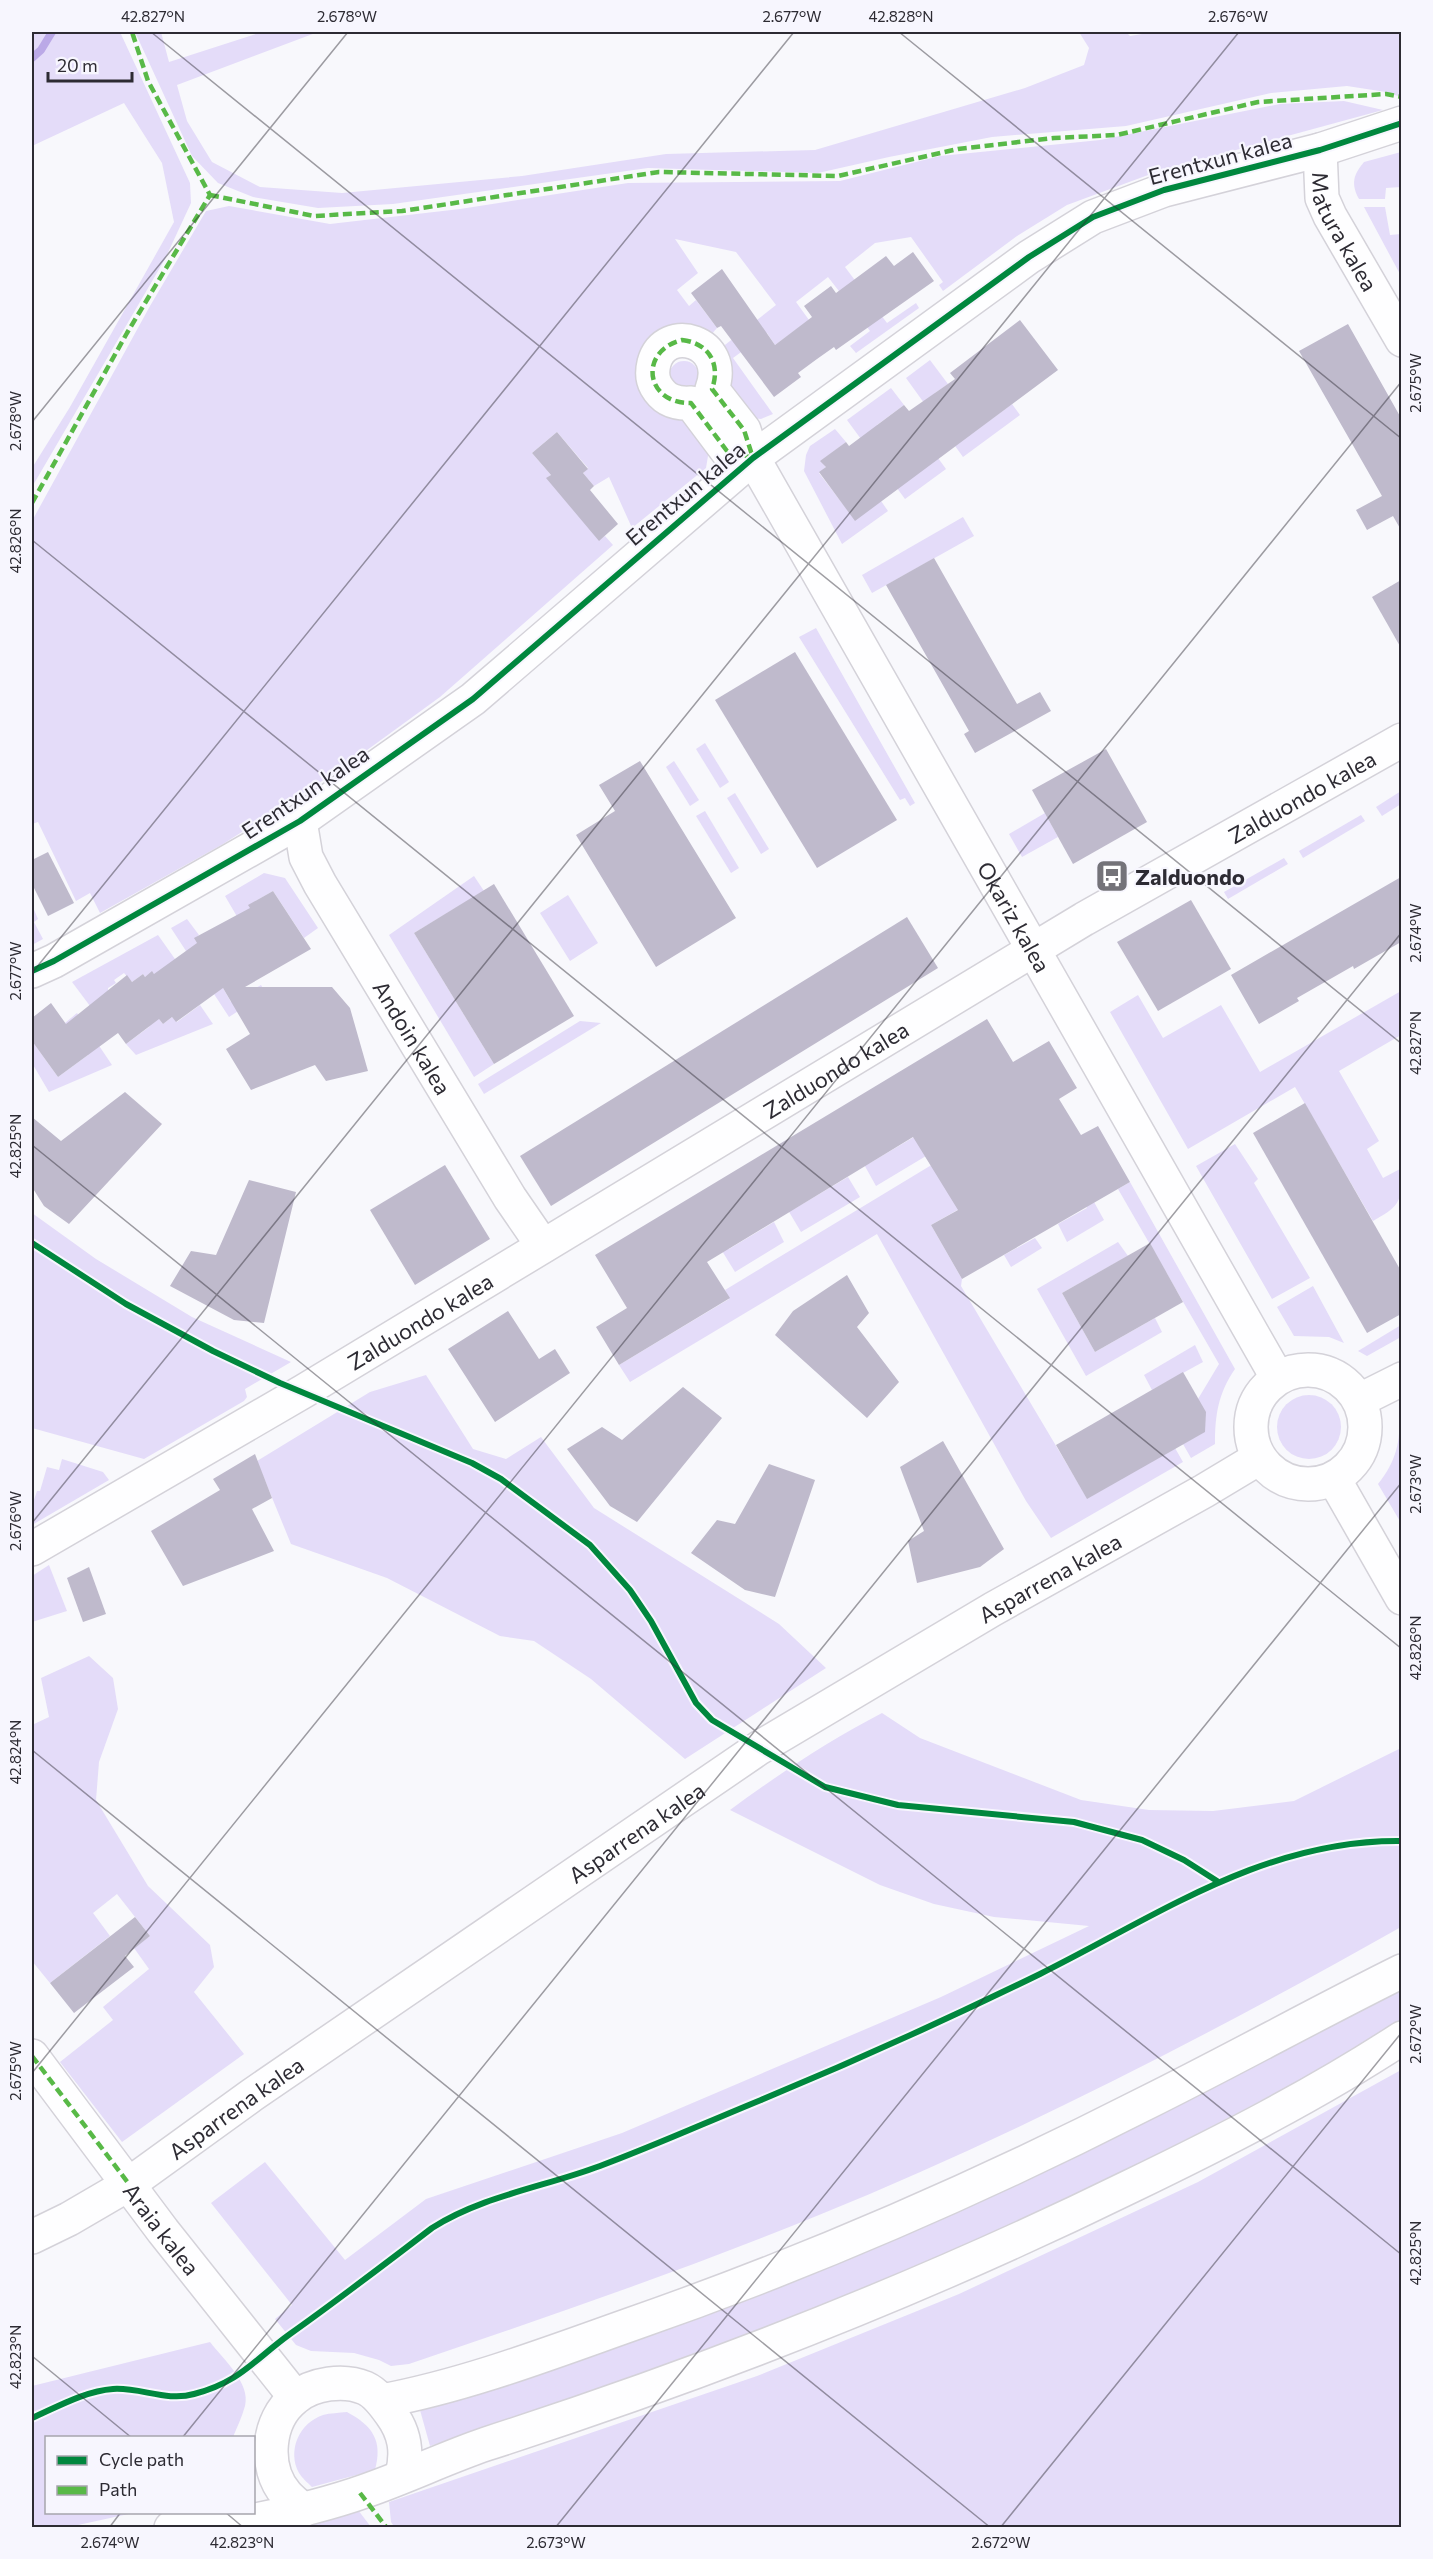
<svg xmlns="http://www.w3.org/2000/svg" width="1433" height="2559" viewBox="0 0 1433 2559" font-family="Commissioner,sans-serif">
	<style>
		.green { fill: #e4dcf9 }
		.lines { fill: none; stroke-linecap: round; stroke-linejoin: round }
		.stream { stroke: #bba9e7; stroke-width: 8 }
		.building { fill: #bfbacc }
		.minor-casing { stroke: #d4d2d9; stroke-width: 36 }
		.secondary-casing { stroke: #d4d2d9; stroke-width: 36 }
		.minor { stroke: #fefeff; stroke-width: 33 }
		.secondary { stroke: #fefeff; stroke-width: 33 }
		.quiet { stroke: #58b947; stroke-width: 4.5; stroke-dasharray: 9 4.5; stroke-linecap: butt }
		.cycleway-casing { stroke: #f7f6fe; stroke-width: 10 }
		.cycleway { stroke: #00873e; stroke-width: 6 }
		.ticks { fill: none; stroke: #2d2b33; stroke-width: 1.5; stroke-opacity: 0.45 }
		.labels { text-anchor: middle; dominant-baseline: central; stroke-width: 4.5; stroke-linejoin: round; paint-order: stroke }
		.street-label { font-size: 22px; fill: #2d2b33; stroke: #f7f6fe }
		.poi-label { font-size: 22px; font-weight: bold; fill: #2d2b33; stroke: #f7f6fe; text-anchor: start }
		.neatline { fill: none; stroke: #2d2b33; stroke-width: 2 }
		.ticks-label { font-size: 15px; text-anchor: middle; fill: #2d2b33 }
	</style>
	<rect width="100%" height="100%" fill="#f8f8fc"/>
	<g class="green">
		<path d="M 32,32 L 120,32 L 190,183 L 191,203 L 165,259 L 32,487 L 32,468 L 70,407 L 174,222 L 162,163 L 124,103 L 32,146 Z"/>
		<path d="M 135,32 L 161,32 L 169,62 L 262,32 L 318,32 L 177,85 L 187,121 L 212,162 L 260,187 L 342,193 L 522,176 L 666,154 L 815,150 L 1025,88 L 1084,65 L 1089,48 L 1079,32 L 1126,32 L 1130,36 L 1154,32 L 1401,32 L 1401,97 L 1386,92 L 1347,86 L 1271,93 L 1126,126 L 992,137 L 889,157 L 818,173 L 648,168 L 393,204 L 318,208 L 253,197 L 218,183 L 192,156 Z"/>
		<path d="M 1344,101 L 1383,110 L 1159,171 L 1067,205 L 1017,236 L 943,291 L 939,285 L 943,282 L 911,237 L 875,243 L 845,267 L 887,323 L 916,303 L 919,308 L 856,353 L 850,346 L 870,331 L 828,277 L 796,302 L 809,320 L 775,345 L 767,333 L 733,358 L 773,414 L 761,419 L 752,418 L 726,392 L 721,348 L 776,305 L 736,252 L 675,239 L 698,273 L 677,290 L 689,306 L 696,300 L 717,328 L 709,337 L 642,358 L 709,450 L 706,468 L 632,528 L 609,477 L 594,486 L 583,473 L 588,468 L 557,432 L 532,453 L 551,475 L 547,478 L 599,540 L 605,536 L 613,545 L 440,697 L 341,769 L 223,844 L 100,913 L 90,893 L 76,901 L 38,822 L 32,824 L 32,521 L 150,306 L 206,211 L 229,206 L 330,224 L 460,209 L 628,183 L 840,181 L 940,156 L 1100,140 L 1280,104 Z"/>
		<path d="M 1401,152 L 1401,187 L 1386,188 L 1385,199 L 1359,199 C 1351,184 1353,175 1364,162 Z"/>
		<path d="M 1364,207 L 1385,207 L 1390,235 L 1401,234 L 1401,276 Z"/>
		<path d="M 930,360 L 948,384 L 935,393 L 970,435 L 1012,404 L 1020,415 L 963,457 L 906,378 Z"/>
		<circle cx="684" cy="376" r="15"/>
		<path d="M 891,388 L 904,405 L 877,425 L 938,458 L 946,469 L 905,499 L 847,420 Z"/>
		<path d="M 835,429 L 846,442 L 821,461 L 826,467 L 819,473 L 855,520 L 881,501 L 888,511 L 842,544 L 804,471 L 806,455 L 810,446 Z"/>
		<path d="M 963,517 L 974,536 L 872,593 L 862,575 Z"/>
		<path d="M 816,628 L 915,803 L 910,806 L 905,798 L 900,800 L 799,637 Z"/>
		<path d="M 705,743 L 729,782 L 720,788 L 696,749 Z"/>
		<path d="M 674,761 L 699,800 L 690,806 L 666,767 Z"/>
		<path d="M 1401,791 L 1401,804 L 1382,816 L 1376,807 Z"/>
		<path d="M 735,793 L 769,849 L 761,854 L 727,798 Z"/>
		<path d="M 705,811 L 739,868 L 731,873 L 696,816 Z"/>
		<path d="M 1045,813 L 1058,837 L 1022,857 L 1009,834 Z"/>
		<path d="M 1361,815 L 1365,821 L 1303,858 L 1299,851 Z"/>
		<path d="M 1284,858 L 1288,864 L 1228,899 L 1224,892 Z"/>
		<path d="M 264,873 L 285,878 L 318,928 L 304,938 L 273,891 L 249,905 L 277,954 L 263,961 L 225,896 Z"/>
		<path d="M 474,876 L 484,891 L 414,933 L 494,1064 L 474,1077 L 389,935 Z"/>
		<path d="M 568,895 L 598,943 L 570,961 L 540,913 Z"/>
		<path d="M 32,905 L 38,919 L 34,922 L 43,939 L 32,945 Z"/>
		<path d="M 187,919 L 199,935 L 195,939 L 231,1002 L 261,985 L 266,993 L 229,1017 L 171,928 Z"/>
		<path d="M 158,935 L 187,976 L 154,974 L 152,972 L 145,977 L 143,974 L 132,982 L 124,973 L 114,980 L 116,983 L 108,988 L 108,1030 L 72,982 Z"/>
		<path d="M 1401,991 L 1401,1035 L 1339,1071 L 1379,1141 L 1367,1149 L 1383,1178 L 1400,1169 L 1401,1171 C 1402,1202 1400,1206 1373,1221 L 1295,1087 L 1188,1149 L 1110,1012 L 1138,995 L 1163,1038 L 1221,1005 L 1260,1072 Z"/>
		<path d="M 200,1005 L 213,1024 L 136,1055 L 126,1044 L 149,1027 L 155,1014 L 163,1024 L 172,1017 L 177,1022 Z"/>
		<path d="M 77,1013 L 112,1065 L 49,1092 L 32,1063 L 32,1041 L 58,1077 L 88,1055 L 65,1023 Z"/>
		<path d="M 580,1021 L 601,1023 L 484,1094 L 478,1084 Z"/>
		<path d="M 919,1134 L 961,1135 L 876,1186 L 861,1159 L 870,1163 Z"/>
		<path d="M 1235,1144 L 1258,1179 L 1254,1183 L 1310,1278 L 1272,1299 L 1196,1166 Z"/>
		<path d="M 1063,1146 L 1104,1220 L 1067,1242 L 1058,1224 L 1087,1208 L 1056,1154 L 931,1225 L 962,1279 L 961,1286 L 1087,1498 L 1175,1448 L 1183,1462 L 1051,1538 L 1026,1501 L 877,1234 L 630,1382 L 619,1365 L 729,1299 L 725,1290 L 948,1155 Z"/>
		<path d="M 848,1177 L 860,1197 L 801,1232 L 785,1205 L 794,1209 Z"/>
		<path d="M 1130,1182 L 1235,1369 C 1218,1393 1215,1416 1215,1444 L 1191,1458 L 1183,1444 L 1205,1431 L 1205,1418 L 1198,1399 L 1219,1364 L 1118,1189 Z"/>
		<path d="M 32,1213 L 96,1259 L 192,1317 L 291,1362 L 245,1389 L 247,1397 L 244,1401 L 144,1459 L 32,1428 Z"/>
		<path d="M 774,1222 L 784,1242 L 735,1272 L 719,1246 L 729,1249 Z"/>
		<path d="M 1035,1238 L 1042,1248 L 1011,1267 L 1004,1255 Z"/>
		<path d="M 1118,1242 L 1128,1256 L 1062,1293 L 1095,1352 L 1155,1318 L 1162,1332 L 1086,1376 L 1037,1289 Z"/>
		<path d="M 1313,1286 L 1344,1343 L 1329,1337 L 1294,1336 L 1277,1307 Z"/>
		<path d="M 1401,1325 L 1401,1337 L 1367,1356 L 1358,1351 Z"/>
		<path d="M 1195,1345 L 1203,1362 L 1152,1390 L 1144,1375 Z"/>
		<path d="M 426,1375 L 473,1449 L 506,1459 L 541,1437 L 594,1508 L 779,1624 L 826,1668 L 685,1759 L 591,1679 L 534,1641 L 500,1636 L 387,1578 L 291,1544 L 257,1461 L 370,1392 Z"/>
		<circle cx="1309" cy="1427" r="32"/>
		<path d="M 1401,1413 L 1401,1523 L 1378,1484 C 1396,1462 1401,1441 1399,1414 Z"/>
		<path d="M 62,1459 L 103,1472 L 109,1480 L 32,1525 L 32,1506 L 37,1491 L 40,1491 L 47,1467 L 59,1470 Z"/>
		<path d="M 49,1565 L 67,1611 L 32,1622 L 32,1576 Z"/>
		<path d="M 89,1656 L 113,1678 L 118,1709 L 99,1762 L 96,1800 L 148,1886 L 210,1945 L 214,1967 L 194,1992 L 244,2054 L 122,2142 L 60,2062 L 113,2020 L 103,2007 L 149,1969 L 134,1948 L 150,1936 L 117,1894 L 93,1913 L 110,1936 L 50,1983 L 32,1961 L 32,1725 L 49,1717 L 41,1678 Z"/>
		<path d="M 882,1713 L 920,1738 L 1081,1800 L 1149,1810 L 1213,1811 L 1294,1801 L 1401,1748 L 1401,1927 C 1213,2033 1020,2133 819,2215 C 685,2270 547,2317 409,2364 L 391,2366 L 379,2360 L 354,2353 L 311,2351 L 296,2345 L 275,2319 L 292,2305 L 211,2203 L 265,2162 L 345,2260 L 426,2199 L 622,2133 L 941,1997 L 1089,1926 L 994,1917 L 934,1904 L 880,1885 L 730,1810 C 779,1774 828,1741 882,1713 Z"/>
		<path d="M 1401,1983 L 1401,2026 C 1200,2135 996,2240 782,2323 C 666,2368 548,2407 430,2446 L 420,2410 L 609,2349 Z"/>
		<path d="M 1401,2070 L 1401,2527 L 395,2528 L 391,2522 L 389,2502 L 757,2376 L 959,2294 L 1198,2182 Z"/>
		<path d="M 210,2342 C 223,2359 251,2383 245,2406 C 242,2417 237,2427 233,2437 L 46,2438 L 46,2512 L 133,2513 L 69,2527 L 32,2527 L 32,2386 Z"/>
		<path d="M 347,2412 C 373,2426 383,2441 375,2470 L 312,2487 C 308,2483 302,2478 299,2473 C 287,2451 299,2423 323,2415 C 330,2413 339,2413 347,2412 Z"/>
		<path d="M 358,2510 L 371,2527 L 291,2528 Z"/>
	</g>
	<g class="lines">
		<path class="stream" d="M 32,58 L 41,50 L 52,32"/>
	</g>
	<g class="building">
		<path d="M 913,252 L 934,281 L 836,350 L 834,347 L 817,359 L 798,373 L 801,377 L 774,397 L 721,326 L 717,328 L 691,293 L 722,269 L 775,345 L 812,317 L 804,306 L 831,286 L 836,293 L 886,256 L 894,266 Z"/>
		<path d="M 1020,320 L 1058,370 L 855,521 L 819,472 L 826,467 L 820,461 L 846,442 L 849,446 L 904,405 L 909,411 L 955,379 L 950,373 Z"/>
		<path d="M 1348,324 L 1401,418 L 1401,530 L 1393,516 L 1367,530 L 1356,510 L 1382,496 L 1299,351 Z"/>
		<path d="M 557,432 L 588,469 L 583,473 L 594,486 L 590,490 L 618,524 L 599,541 L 546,478 L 551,475 L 532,453 Z"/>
		<path d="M 934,558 L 1017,704 L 1040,692 L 1051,711 L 975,753 L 964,734 L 969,731 L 886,585 Z"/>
		<path d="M 1401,580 L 1401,648 L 1372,597 Z"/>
		<path d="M 795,652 L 897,820 L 817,868 L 715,700 Z"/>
		<path d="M 1106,749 L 1147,822 L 1073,864 L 1032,790 Z"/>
		<path d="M 640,761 L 736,918 L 656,967 L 576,835 L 615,811 L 599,785 Z"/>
		<path d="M 48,852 L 74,903 L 48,916 L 32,884 L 32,860 Z"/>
		<path d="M 1401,877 L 1401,942 L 1354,969 L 1353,966 L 1297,998 L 1299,1001 L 1259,1024 L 1231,975 Z"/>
		<path d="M 494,884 L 574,1016 L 494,1064 L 414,933 Z"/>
		<path d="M 273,891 L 311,949 L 245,987 L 332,987 L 350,1008 L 368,1071 L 326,1081 L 315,1065 L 251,1090 L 226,1049 L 250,1034 L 223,988 L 176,1022 L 172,1017 L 163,1024 L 159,1019 L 126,1044 L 118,1033 L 58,1077 L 32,1041 L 32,1018 L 51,1003 L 66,1024 L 127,975 L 132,982 L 143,974 L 145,977 L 152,971 L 154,974 L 197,943 L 194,938 L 250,908 L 248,905 Z"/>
		<path d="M 1191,900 L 1231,969 L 1158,1011 L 1117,942 Z"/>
		<path d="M 907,917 L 938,968 L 551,1206 L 520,1156 Z"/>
		<path d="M 987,1019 L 1013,1062 L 1049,1041 L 1077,1088 L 1059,1099 L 1081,1135 L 1098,1126 L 1130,1182 L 962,1279 L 931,1225 L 958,1210 L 913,1137 L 707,1262 L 730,1298 L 619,1365 L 596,1327 L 627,1308 L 595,1255 Z"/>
		<path d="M 125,1092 L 162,1124 L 69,1224 L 44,1206 L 32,1187 L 32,1117 L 61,1141 Z"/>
		<path d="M 1305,1103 L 1401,1271 L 1401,1314 L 1367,1333 L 1253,1133 Z"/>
		<path d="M 445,1165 L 490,1239 L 415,1285 L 370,1210 Z"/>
		<path d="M 249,1180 L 296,1192 L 264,1323 L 234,1320 L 170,1286 L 191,1251 L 216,1255 Z"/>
		<path d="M 1150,1243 L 1183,1302 L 1095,1352 L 1062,1293 Z"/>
		<path d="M 847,1275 L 869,1313 L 857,1327 L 899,1382 L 867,1418 L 775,1335 L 793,1311 Z"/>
		<path d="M 508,1311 L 539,1359 L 555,1349 L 570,1373 L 495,1422 L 448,1349 Z"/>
		<path d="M 1183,1372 L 1206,1412 L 1205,1432 L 1087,1499 L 1056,1445 Z"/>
		<path d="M 683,1387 L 722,1418 L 637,1522 L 610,1506 L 567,1449 L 602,1427 L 622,1440 Z"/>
		<path d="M 943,1441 L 1004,1549 L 980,1567 L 917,1583 L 908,1541 L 924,1531 L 900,1467 Z"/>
		<path d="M 255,1454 L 272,1498 L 252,1509 L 274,1551 L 183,1586 L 151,1531 L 220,1490 L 213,1479 Z"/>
		<path d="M 769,1464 L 815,1480 L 775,1597 L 745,1590 L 691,1553 L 717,1520 L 735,1524 Z"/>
		<path d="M 89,1567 L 106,1614 L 83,1622 L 67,1578 Z"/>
		<path d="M 135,1917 L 150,1936 L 125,1956 L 134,1967 L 74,2013 L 50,1983 Z"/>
	</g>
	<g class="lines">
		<g class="minor-casing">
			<g id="minor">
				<path id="s1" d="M 1320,150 L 1322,198 L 1330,216 L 1402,340"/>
				<path id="s2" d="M 753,458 L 727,451 L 691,403 C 675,404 664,400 656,386 C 652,379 652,371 654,363 C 665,322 730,341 712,389 L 744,430 L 753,458 L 1277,1377"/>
				<path id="s3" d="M 300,821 L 306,857 L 320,884 L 510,1198 L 543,1246"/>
				<path d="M 32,971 L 54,961 L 300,821 L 473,699 L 753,458 L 1029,257 L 1093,217 L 1164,190 L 1320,150 L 1402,123"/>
				<circle cx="1308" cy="1427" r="57"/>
				<path d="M 1360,1400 L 1402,1379"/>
				<path d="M 1334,1479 L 1402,1598"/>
				<path id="s4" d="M 32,1549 L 304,1391 L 1084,919 L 1402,740"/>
				<path id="s5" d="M 32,2056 L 163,2231 L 295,2397"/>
				<path id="s6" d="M 32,2237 L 69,2219 L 129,2184 L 252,2095 L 759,1748 L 993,1609 L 1204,1491 L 1259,1458"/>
			</g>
		</g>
		<g class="secondary-casing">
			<g id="secondary">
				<path d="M 382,2401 C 467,2385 550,2353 632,2324 C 807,2263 979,2188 1144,2104 C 1231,2061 1315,2014 1402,1971"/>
				<path d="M 303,2510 C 298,2505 291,2500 286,2494 C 263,2467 267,2420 295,2398 C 313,2383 344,2379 365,2388 C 376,2393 384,2404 391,2414 C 405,2433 408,2452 402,2475"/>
				<path d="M 171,2528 L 195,2512"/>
				<path d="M 214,2528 C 265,2519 317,2508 365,2491 C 406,2477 445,2458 486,2444 C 706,2373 921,2289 1129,2187 C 1222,2142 1315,2095 1402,2038"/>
			</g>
		</g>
		<use href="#minor" class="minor"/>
		<use href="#secondary" class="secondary"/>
		<g class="quiet">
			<path d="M 210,195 L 314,216 L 402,211 L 659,172 L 838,176 L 958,149 L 1054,138 L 1117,135 L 1258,102 L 1386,94 L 1402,97"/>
			<path d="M 682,340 C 709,343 721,364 712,389 L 744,430 L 753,458 L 727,451 L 691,403 C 645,404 638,351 682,340 Z"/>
			<path d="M 32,503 L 127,333 L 210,195 L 148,81 L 132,32"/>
			<path d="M 32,2056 L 129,2184"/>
			<path d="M 360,2493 L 387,2528"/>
		</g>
		<g class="cycleway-casing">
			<g id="cycleway">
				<path d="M 32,971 L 54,961 L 300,821 L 473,699 L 753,458 L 1029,257 L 1093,217 L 1164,190 L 1320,150 L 1402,123"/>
				<path d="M 32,1243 L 126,1304 L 213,1351 L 280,1383 L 472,1463 L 501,1479 L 590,1545 L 630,1590 L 651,1621 L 696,1703 L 712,1720 L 825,1787 L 898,1805 L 1074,1822 L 1142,1840 L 1184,1860 L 1217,1881"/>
				<path d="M 32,2418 C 57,2407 85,2391 113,2389 C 140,2387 167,2402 194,2394 C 240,2382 254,2360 290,2334 C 338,2300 385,2264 432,2228 C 482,2196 544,2187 600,2166 C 654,2146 707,2122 761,2100 C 855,2061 948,2019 1040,1974 C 1157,1916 1265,1839 1402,1841"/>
			</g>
		</g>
		<use href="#cycleway" class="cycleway"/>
	</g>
	<path class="ticks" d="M 151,32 L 1402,1044M 899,32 L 1402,439M 32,422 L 348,32M 32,540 L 1402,1649M 32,973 L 794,32M 32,1145 L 1402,2255M 32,1523 L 1239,32M 32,1750 L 991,2528M 32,2073 L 1402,381M 32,2356 L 132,2438M 182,2438 L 1402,932M 225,2512 L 244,2528M 109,2528 L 121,2512M 555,2528 L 1402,1482M 1000,2528 L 1402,2032"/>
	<defs>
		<g id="bus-square" transform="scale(1.725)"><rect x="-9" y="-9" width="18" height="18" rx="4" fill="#747379" stroke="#f7f6fe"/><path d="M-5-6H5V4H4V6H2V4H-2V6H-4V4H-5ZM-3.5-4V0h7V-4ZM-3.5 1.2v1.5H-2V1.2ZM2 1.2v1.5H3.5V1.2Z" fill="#fff"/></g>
	</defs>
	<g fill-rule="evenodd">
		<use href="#bus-square" x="1112" y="876"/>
	</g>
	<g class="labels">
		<g class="street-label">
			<text transform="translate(1220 158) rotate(-15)">Erentxun kalea</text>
			<text stroke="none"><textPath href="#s1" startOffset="87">Matura kalea</textPath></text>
			<text transform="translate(685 493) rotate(-40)">Erentxun kalea</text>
			<text transform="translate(305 792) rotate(-34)">Erentxun kalea</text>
			<text stroke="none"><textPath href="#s4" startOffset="1476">Zalduondo kalea</textPath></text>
			<text stroke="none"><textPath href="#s2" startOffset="868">Okariz kalea</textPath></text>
			<text stroke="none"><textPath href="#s3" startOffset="246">Andoin kalea</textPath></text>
			<text stroke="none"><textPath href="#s4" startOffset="936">Zalduondo kalea</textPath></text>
			<text stroke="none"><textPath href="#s4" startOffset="450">Zalduondo kalea</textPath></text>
			<text stroke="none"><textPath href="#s6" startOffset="1214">Asparrena kalea</textPath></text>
			<text stroke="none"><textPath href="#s6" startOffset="728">Asparrena kalea</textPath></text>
			<text stroke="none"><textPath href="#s6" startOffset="242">Asparrena kalea</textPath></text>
			<text stroke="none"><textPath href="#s5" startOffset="216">Araia kalea</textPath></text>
		</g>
		<g class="poi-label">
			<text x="1135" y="876">Zalduondo</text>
		</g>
	</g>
	<rect width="1433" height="2559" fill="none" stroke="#f7f6fe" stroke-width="66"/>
	<rect x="45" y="2436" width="210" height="78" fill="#f7f6fe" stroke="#a6a5ad" stroke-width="1.5"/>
	<rect x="57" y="2456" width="30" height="9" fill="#00873e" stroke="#a6a5ad" stroke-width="1.5"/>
	<text x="99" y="2466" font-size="18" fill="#2d2b33">Cycle path</text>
	<rect x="57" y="2486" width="30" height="9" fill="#58b947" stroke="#a6a5ad" stroke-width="1.5"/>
	<text x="99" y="2496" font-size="18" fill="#2d2b33">Path</text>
	<path d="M48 72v9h84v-9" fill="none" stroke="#2d2b33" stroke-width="3"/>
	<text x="57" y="72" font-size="18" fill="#2d2b33" stroke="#f7f6fe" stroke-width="4.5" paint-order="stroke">20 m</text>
	<rect x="33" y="33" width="1367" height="2493" class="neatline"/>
	<g class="ticks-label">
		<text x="153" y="22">42.827°N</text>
		<text x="347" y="22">2.678°W</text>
		<text x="792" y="22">2.677°W</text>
		<text x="901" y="22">42.828°N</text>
		<text x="1238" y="22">2.676°W</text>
		<text transform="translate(1416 383) rotate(-90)" y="5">2.675°W</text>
		<text transform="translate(16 421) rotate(-90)" y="5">2.678°W</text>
		<text transform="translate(16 541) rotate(-90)" y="5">42.826°N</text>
		<text transform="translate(1416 933) rotate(-90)" y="5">2.674°W</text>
		<text transform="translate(16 971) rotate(-90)" y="5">2.677°W</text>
		<text transform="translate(1416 1043) rotate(-90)" y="5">42.827°N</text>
		<text transform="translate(16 1146) rotate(-90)" y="5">42.825°N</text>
		<text transform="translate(1416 1484) rotate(-90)" y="5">2.673°W</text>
		<text transform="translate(16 1521) rotate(-90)" y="5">2.676°W</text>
		<text transform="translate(1416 1648) rotate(-90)" y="5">42.826°N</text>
		<text transform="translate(16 1752) rotate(-90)" y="5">42.824°N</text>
		<text transform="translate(1416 2034) rotate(-90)" y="5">2.672°W</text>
		<text transform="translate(16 2071) rotate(-90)" y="5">2.675°W</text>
		<text transform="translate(1416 2253) rotate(-90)" y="5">42.825°N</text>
		<text transform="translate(16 2357) rotate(-90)" y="5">42.823°N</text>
		<text x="110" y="2548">2.674°W</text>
		<text x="242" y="2548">42.823°N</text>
		<text x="556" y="2548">2.673°W</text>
		<text x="1001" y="2548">2.672°W</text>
	</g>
</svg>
